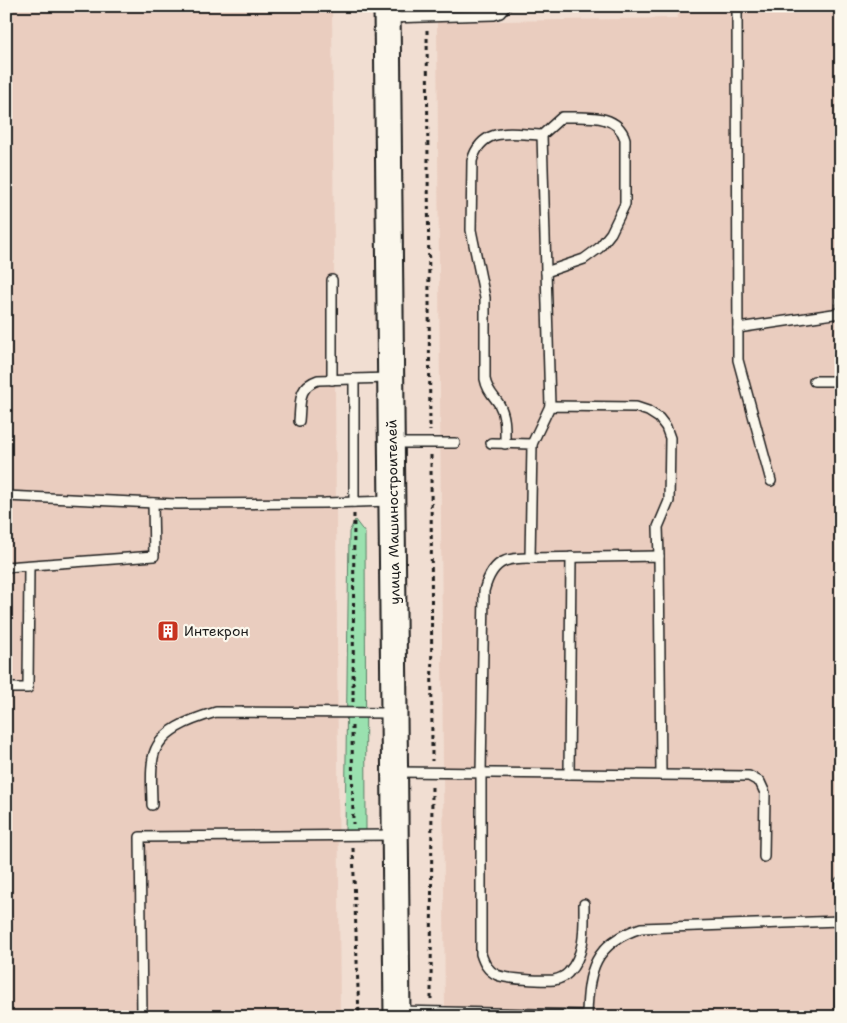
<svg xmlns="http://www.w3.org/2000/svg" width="847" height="1023" viewBox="0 0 847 1023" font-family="'Shantell Sans',sans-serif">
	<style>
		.built { fill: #eacdbf }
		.green { fill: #9ae1af; stroke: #5b7e66 }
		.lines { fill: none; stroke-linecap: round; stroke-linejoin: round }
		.lane-casing { stroke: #1c1c1c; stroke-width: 12 }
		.secondary-casing { stroke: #1c1c1c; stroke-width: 29 }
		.path { stroke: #1c1c1c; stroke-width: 3; stroke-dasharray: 4 4; stroke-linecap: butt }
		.lane { stroke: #fbf7ec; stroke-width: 9 }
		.secondary { stroke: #fbf7ec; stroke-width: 25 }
		.labels { text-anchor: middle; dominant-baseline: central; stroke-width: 4.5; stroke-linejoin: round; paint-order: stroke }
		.street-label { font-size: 14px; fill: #1c1c1c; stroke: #fbf7ec }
		.poi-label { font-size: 14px; fill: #1c1c1c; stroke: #fbf7ec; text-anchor: start }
	</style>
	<rect width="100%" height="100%" fill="#f1ded2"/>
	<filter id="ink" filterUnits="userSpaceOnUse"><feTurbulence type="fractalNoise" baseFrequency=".02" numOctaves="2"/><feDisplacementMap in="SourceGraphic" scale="10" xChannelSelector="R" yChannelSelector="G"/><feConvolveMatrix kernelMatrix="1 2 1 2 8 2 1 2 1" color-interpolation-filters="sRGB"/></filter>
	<g filter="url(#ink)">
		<g class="built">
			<path d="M 6,6 L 332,6 L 340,1017 L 6,1017 Z"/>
			<path d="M 682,6 L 841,6 L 841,1017 L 445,1017 L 437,22 L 677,18 Z"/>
		</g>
		<path class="green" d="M 355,520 L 365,533 L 366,832 L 345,832 L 349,532 Z"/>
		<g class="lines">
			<g class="lane-casing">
				<g id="lane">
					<path d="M 737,6 L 738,360 L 771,481"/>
					<path d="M 388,18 L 494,15 L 500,13 L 506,6"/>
					<path d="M 542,135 L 550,406"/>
					<path d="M 332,280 L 332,380"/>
					<path d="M 841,281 L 841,314"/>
					<path d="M 738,328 L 840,313"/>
					<path d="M 814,381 L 841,381"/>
					<path d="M 299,421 C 301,403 297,387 318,380 L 389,378"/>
					<path d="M 392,443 L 455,443"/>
					<path d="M 491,443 L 532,444 L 530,558 L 659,556 L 661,775"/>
					<path d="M 505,444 C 505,429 506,416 499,404 C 493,395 487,390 485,379 L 485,298 L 471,230 L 472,161 C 482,125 512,134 542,135 L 562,117 C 584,118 617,112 625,139 L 625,204 L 611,233 L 599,248 L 584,259 L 546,272"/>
					<path d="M 532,444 L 550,406 L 636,407 L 648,411 L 659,418 L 666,427 L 670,438 L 669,501 L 658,527 L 659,556"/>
					<path d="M 6,496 L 176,504 L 325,503 L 391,501"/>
					<path d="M 354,502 L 354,379"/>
					<path d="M 530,558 C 523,558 512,558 505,561 C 493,565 487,580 484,591 L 481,773 L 481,954 C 484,963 487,970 497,975 C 506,979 543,981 554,980 C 559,979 564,977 568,973 C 586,954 584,928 584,904"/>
					<path d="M 6,567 L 154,556 L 153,503"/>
					<path d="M 6,688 L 28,688 L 29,566"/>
					<path d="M 397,772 L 749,776 L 760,782 L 765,793 L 764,857"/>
					<path d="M 569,774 L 571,557"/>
					<path d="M 152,805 C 152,790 150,772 153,758 C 158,730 192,719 216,712 L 393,713"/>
					<path d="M 840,882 L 840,1017"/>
					<path d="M 398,1011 L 587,1015 L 587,1017"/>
					<path d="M 142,1015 L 140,837 L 394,835"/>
					<path d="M 587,1015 C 588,971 594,943 641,928 L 840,921"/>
				</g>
			</g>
			<g class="secondary-casing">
				<path id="secondary" d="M 387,6 L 397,1017"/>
			</g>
			<g class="path">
				<path d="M 427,30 L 430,431"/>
				<path d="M 431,455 L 432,761"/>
				<path d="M 353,702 L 354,513"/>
				<path d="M 352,726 L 353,824"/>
				<path d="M 353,848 L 359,1017"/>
				<path d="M 431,999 L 432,785"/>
			</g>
			<use href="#lane" class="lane"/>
			<use href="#secondary" class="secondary"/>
		</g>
	</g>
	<defs>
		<g id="building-square" transform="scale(1.125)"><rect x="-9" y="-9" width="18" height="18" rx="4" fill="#c8321e" stroke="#fbf7ec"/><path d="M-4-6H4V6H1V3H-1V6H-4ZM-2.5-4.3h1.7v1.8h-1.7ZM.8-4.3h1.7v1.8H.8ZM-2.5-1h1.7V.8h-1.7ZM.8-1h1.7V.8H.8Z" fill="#fff"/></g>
	</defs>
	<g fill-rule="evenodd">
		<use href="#building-square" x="168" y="631"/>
	</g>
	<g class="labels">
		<g class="street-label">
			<text transform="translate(393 512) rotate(-91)">улица Машиностроителей</text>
		</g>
		<g class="poi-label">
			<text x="184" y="631">Интекрон</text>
		</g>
	</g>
	<rect width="847" height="1023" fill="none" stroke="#fbf7ec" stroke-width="25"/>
	<rect x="12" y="12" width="822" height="998" fill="none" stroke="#1c1c1c" stroke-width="2" filter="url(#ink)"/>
</svg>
